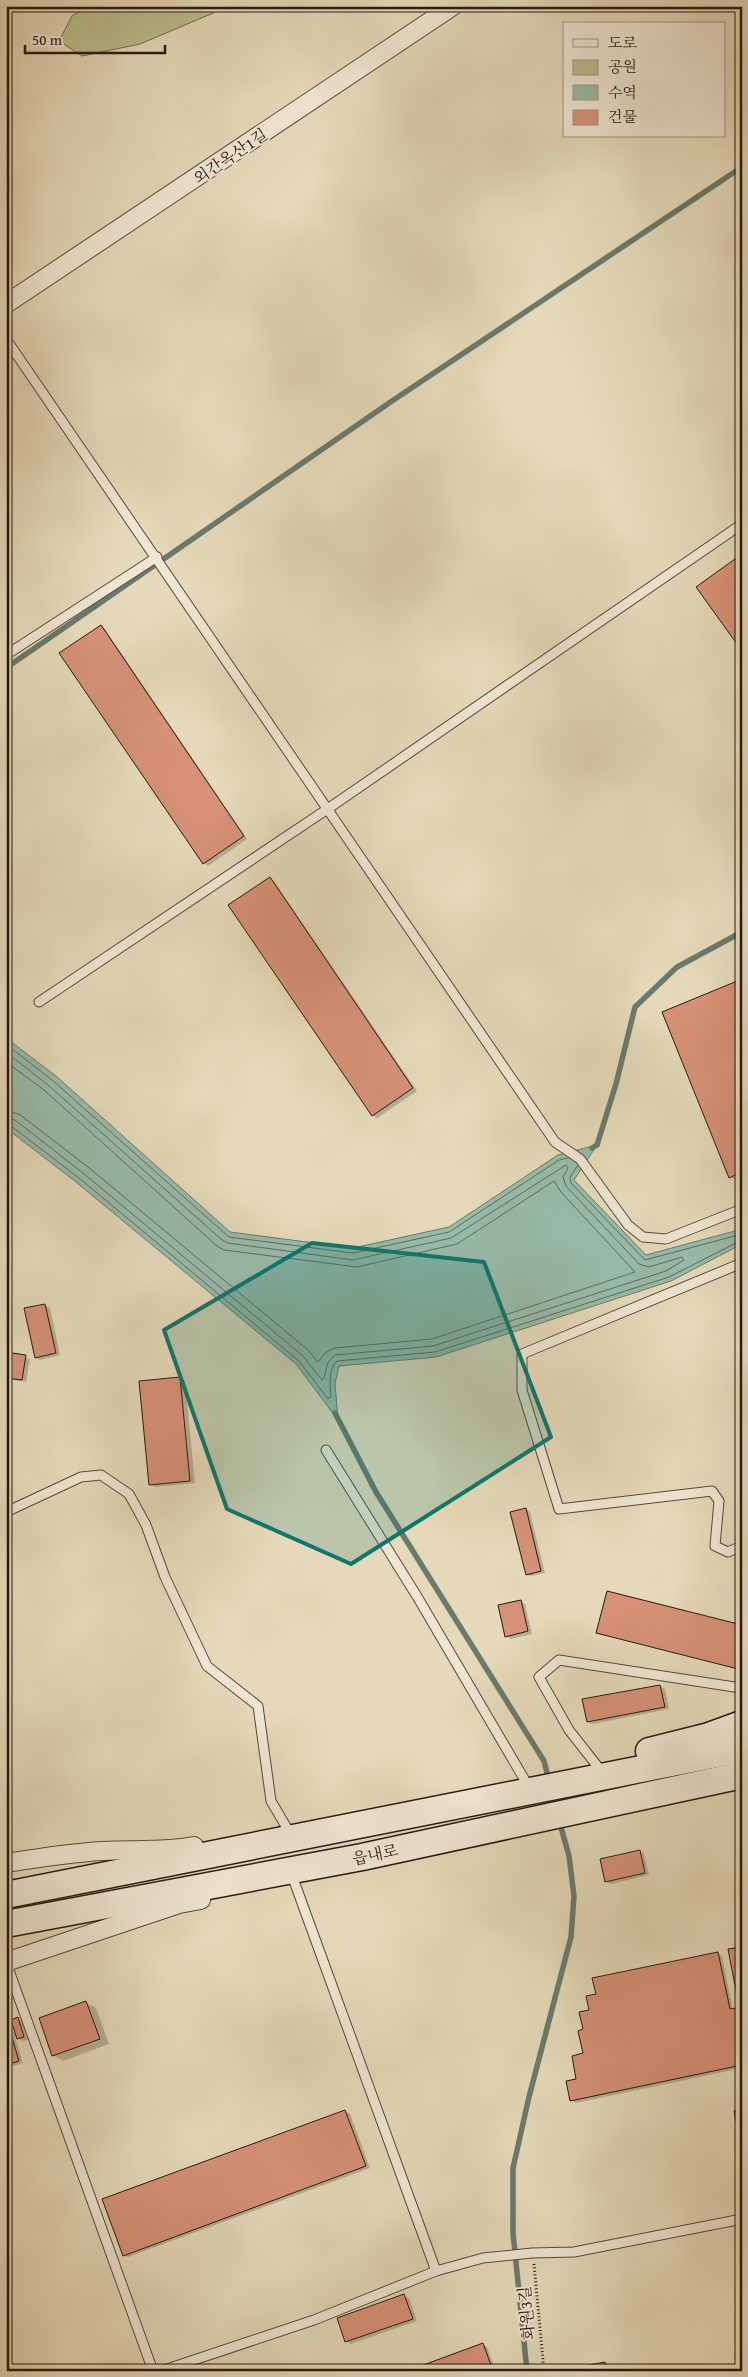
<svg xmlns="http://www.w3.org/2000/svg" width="748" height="2377" viewBox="0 0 748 2377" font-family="'Gentium Book Plus','Noto Serif KR',serif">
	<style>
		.green { fill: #babe8c; stroke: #706c4e }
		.water { fill: #97bbaa; stroke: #6a7a6d }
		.shadow { fill: #0003 }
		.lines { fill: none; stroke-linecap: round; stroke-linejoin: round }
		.shore { stroke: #5e6a5e; stroke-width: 1 }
		.stream { stroke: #6a7a6d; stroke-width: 5.5 }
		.building { fill: #d69177; stroke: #261911 }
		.lane-casing { stroke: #56493b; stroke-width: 11 }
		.street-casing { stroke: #56493b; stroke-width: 20 }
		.secondary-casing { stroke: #261911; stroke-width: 29 }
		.path { stroke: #261911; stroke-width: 3; stroke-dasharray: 1 2.5; stroke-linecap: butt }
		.lane { stroke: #eee6d2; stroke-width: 9 }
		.street { stroke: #eee6d2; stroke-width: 18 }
		.secondary { stroke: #eee6d2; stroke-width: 26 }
		.marked { fill: #0f766e; fill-opacity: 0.2; stroke: #0f766e; stroke-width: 4; stroke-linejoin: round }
		.labels { text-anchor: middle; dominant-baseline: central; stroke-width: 4; stroke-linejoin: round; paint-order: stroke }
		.street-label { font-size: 16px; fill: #261911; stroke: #eee6d2 }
	</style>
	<rect width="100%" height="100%" fill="#e5d9b9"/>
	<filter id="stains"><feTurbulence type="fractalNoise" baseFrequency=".004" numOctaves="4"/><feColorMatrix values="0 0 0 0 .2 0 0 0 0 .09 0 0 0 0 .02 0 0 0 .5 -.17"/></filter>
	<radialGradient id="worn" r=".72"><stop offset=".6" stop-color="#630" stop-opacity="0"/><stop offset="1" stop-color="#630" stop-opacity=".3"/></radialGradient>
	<path class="green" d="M 87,6 L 230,6 L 140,44 L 82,56 L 59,41 L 72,16 Z"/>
	<path class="water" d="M 6,1038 L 56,1076 L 230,1232 L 353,1248 L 449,1227 L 558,1155 L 597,1145 L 574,1180 L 646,1255 L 742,1229 L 742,1244 L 671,1281 L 436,1357 L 339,1366 L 335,1383 L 338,1420 L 296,1364 L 76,1182 L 6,1128 Z"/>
	<g class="shadow">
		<path d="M 101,626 L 105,629 L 247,839 L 208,866 L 204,863 Z"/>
		<path d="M 270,879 L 274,881 L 417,1091 L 377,1118 L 372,1115 Z"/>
		<path d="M 742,981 L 742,1176 L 734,1179 L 730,1177 Z"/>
		<path d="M 45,1305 L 50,1308 L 60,1355 L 40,1360 L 36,1357 Z"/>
		<path d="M 6,1353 L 30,1359 L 26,1382 L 6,1379 Z"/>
		<path d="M 180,1378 L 185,1381 L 195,1483 L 155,1487 L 150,1484 Z"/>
		<path d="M 526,1509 L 530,1512 L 545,1573 L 531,1576 L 527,1574 Z"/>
		<path d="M 520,1601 L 525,1604 L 532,1634 L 511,1639 L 506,1636 Z"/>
		<path d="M 742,1627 L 742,1670 L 598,1633 Z"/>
		<path d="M 660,1686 L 665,1689 L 669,1709 L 592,1724 L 588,1721 Z"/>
		<path d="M 640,1851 L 644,1854 L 649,1875 L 611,1884 L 606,1881 Z"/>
		<path d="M 718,1954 L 722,1956 L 733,2010 L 742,2008 L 742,2068 L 576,2103 L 571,2100 L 584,2054 L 584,2030 L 591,2011 Z"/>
		<path d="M 86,2003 L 96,2008 L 109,2044 L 63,2061 L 53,2055 Z"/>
		<path d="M 18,2019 L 23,2022 L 28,2040 L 23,2041 L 15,2037 L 23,2063 L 7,2068 L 6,2030 L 9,2029 L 17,2034 Z"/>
		<path d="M 345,2111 L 350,2114 L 370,2168 L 128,2257 L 124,2255 Z"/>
		<path d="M 404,2296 L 409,2298 L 417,2321 L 351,2344 L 346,2341 Z"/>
		<path d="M 482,2344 L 487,2347 L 496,2371 L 411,2371 Z"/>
		<path d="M 605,2363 L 609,2366 L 610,2371 L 564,2371 Z"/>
	</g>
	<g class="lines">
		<g class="shore">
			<path d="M 6,1044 L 52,1080 L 229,1237 L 353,1253 L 449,1232 L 559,1160 L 568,1158"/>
			<path d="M 6,1052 L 48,1085 L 222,1240 L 228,1243 L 353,1260 L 451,1238 L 566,1165 L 568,1168 L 563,1177 L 566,1186 L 639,1264 L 649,1267 L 682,1257 L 684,1260 L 666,1271 L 433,1346 L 335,1355 L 328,1362 L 324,1378 L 322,1380 L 303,1356 L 83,1173 L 15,1120 L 6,1118"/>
			<path d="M 6,1062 L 44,1090 L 217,1246 L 224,1250 L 357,1267 L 457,1244 L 554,1181 L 561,1192 L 635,1272 L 432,1339 L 335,1348 L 326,1352 L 318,1362 L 308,1350 L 88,1167 L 19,1114 L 6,1111"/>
			<path d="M 6,1124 L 11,1126 L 79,1178 L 299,1361 L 328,1399 L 331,1397 C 330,1386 328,1369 337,1361 L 435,1352 L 669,1277 L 742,1240"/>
			<path d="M 578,1165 L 570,1177 L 571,1183 L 645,1260 L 742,1234"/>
		</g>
		<g class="stream">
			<path d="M 6,668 L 392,401 L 742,167"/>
			<path d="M 592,1148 L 597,1145 L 616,1084 L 635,1007 L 677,967 L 742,932"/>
			<path d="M 335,1413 L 376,1492 L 544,1761 L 549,1780"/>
			<path d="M 527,2371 L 513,2233 L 513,2168 L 529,2097 L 571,1937 L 574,1896 L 569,1856 L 559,1820"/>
		</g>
	</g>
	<g class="building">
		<path d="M 742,554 L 742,651 L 696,587 Z"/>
		<path d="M 101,625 L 244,836 L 203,864 L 59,653 Z"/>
		<path d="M 270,877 L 413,1088 L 372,1116 L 228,905 Z"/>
		<path d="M 742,979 L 742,1172 L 729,1178 L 662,1012 Z"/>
		<path d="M 45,1304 L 56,1353 L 35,1358 L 24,1308 Z"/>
		<path d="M 6,1352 L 26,1355 L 22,1380 L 6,1378 Z"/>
		<path d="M 180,1377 L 190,1481 L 149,1485 L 139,1381 Z"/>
		<path d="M 526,1508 L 541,1571 L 526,1575 L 510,1512 Z"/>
		<path d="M 607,1591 L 742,1625 L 742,1670 L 596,1633 Z"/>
		<path d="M 521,1600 L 528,1631 L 505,1637 L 498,1605 Z"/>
		<path d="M 660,1685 L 665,1707 L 587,1722 L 582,1699 Z"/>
		<path d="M 640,1850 L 645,1873 L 605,1882 L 600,1859 Z"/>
		<path d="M 742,1947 L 742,1990 L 736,1991 L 728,1949 Z"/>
		<path d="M 718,1952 L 730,2009 L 742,2007 L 742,2065 L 570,2101 L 566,2081 L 576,2079 L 572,2056 L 583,2053 L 578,2031 L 583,2029 L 579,2012 L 589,2010 L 586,1996 L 596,1994 L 592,1978 Z"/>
		<path d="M 86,2001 L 100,2039 L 52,2056 L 39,2018 Z"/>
		<path d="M 18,2017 L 24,2037 L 17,2039 L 11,2020 Z"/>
		<path d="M 9,2028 L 19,2061 L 6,2065 L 6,2029 Z"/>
		<path d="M 345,2110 L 366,2166 L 123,2256 L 102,2199 Z"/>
		<path d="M 742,2110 L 742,2135 L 739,2136 L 734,2111 Z"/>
		<path d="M 404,2294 L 413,2319 L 345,2342 L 337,2318 Z"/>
		<path d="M 483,2343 L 493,2371 L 407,2371 Z"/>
		<path d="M 605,2362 L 607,2371 L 557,2371 Z"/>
	</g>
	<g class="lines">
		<g class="lane-casing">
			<g id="lane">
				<path d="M 6,339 L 555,1142 L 580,1159 L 628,1225 L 643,1237 L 666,1239 L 742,1209"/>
				<path d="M 6,655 L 157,557"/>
				<path d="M 39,1002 L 329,808 L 742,524"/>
				<path d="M 742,1263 L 522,1354 L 522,1390 L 559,1509 L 712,1491 L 719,1501 L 715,1546 L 728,1552 L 742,1546"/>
				<path d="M 326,1450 L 418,1598 L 530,1789"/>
				<path d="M 6,1512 L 81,1477 L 101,1475 L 129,1494 L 146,1525 L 165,1577 L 207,1666 L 258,1706 L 271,1801 L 291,1835"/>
				<path d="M 602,1772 L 569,1730 L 539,1677 L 559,1660 L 741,1688"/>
				<path d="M 294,1881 L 436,2271"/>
				<path d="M 6,1962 L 153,2371"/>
				<path d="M 161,2371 L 314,2320 L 436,2271 L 483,2258 L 532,2253 L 574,2252 L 742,2219"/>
			</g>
		</g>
		<g class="street-casing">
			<g id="street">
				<path d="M 6,304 L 453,6"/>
				<path d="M 6,1863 C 38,1858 69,1853 102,1851 C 133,1849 163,1852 194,1846"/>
				<path d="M 6,1962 L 179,1904 L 201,1900"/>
			</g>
		</g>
		<g class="secondary-casing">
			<g id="secondary">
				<path d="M 649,1751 L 709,1736 L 742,1724"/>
				<path d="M 6,1895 L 742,1749"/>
				<path d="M 6,1924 L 362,1857 L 742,1775"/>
			</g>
		</g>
		<path class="path" d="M 534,2264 L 544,2371"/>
		<use href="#lane" class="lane"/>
		<use href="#street" class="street"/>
		<use href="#secondary" class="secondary"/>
	</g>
	<path class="marked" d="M 312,1243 L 484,1262 L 551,1437 L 351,1564 L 227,1509 L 164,1330 Z"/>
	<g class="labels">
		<g class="street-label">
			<text transform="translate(230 156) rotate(-34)">외간옥산1길</text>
			<text transform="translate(375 1854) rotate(-12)">읍내로</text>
			<text transform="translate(526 2313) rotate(-95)">화원3길</text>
		</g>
	</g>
	<rect width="748" height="2377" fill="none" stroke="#e5d9b9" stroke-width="25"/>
	<rect x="8" y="8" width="733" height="2362" fill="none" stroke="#261911" stroke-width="2.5"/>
	<rect x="12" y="12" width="723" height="2352" fill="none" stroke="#261911"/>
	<rect x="563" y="22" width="162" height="115" fill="#eee6d2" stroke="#9e9485"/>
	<rect x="573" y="39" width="25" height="8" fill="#eee6d2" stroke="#9e9485"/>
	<text x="608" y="48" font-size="15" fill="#261911">도로</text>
	<rect x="573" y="60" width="25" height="15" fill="#babe8c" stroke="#9e9485"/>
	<text x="608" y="72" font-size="15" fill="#261911">공원</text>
	<rect x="573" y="85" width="25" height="15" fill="#97bbaa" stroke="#9e9485"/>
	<text x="608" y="98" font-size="15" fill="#261911">수역</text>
	<rect x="573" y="110" width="25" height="15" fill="#d69177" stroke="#9e9485"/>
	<text x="608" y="122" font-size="15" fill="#261911">건물</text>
	<path d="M25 45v8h140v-8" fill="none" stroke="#261911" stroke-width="2.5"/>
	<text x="32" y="45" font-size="15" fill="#261911" stroke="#eee6d2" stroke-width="4" paint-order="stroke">50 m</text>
	<rect width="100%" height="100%" filter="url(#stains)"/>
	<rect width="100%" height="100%" fill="url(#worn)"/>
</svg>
